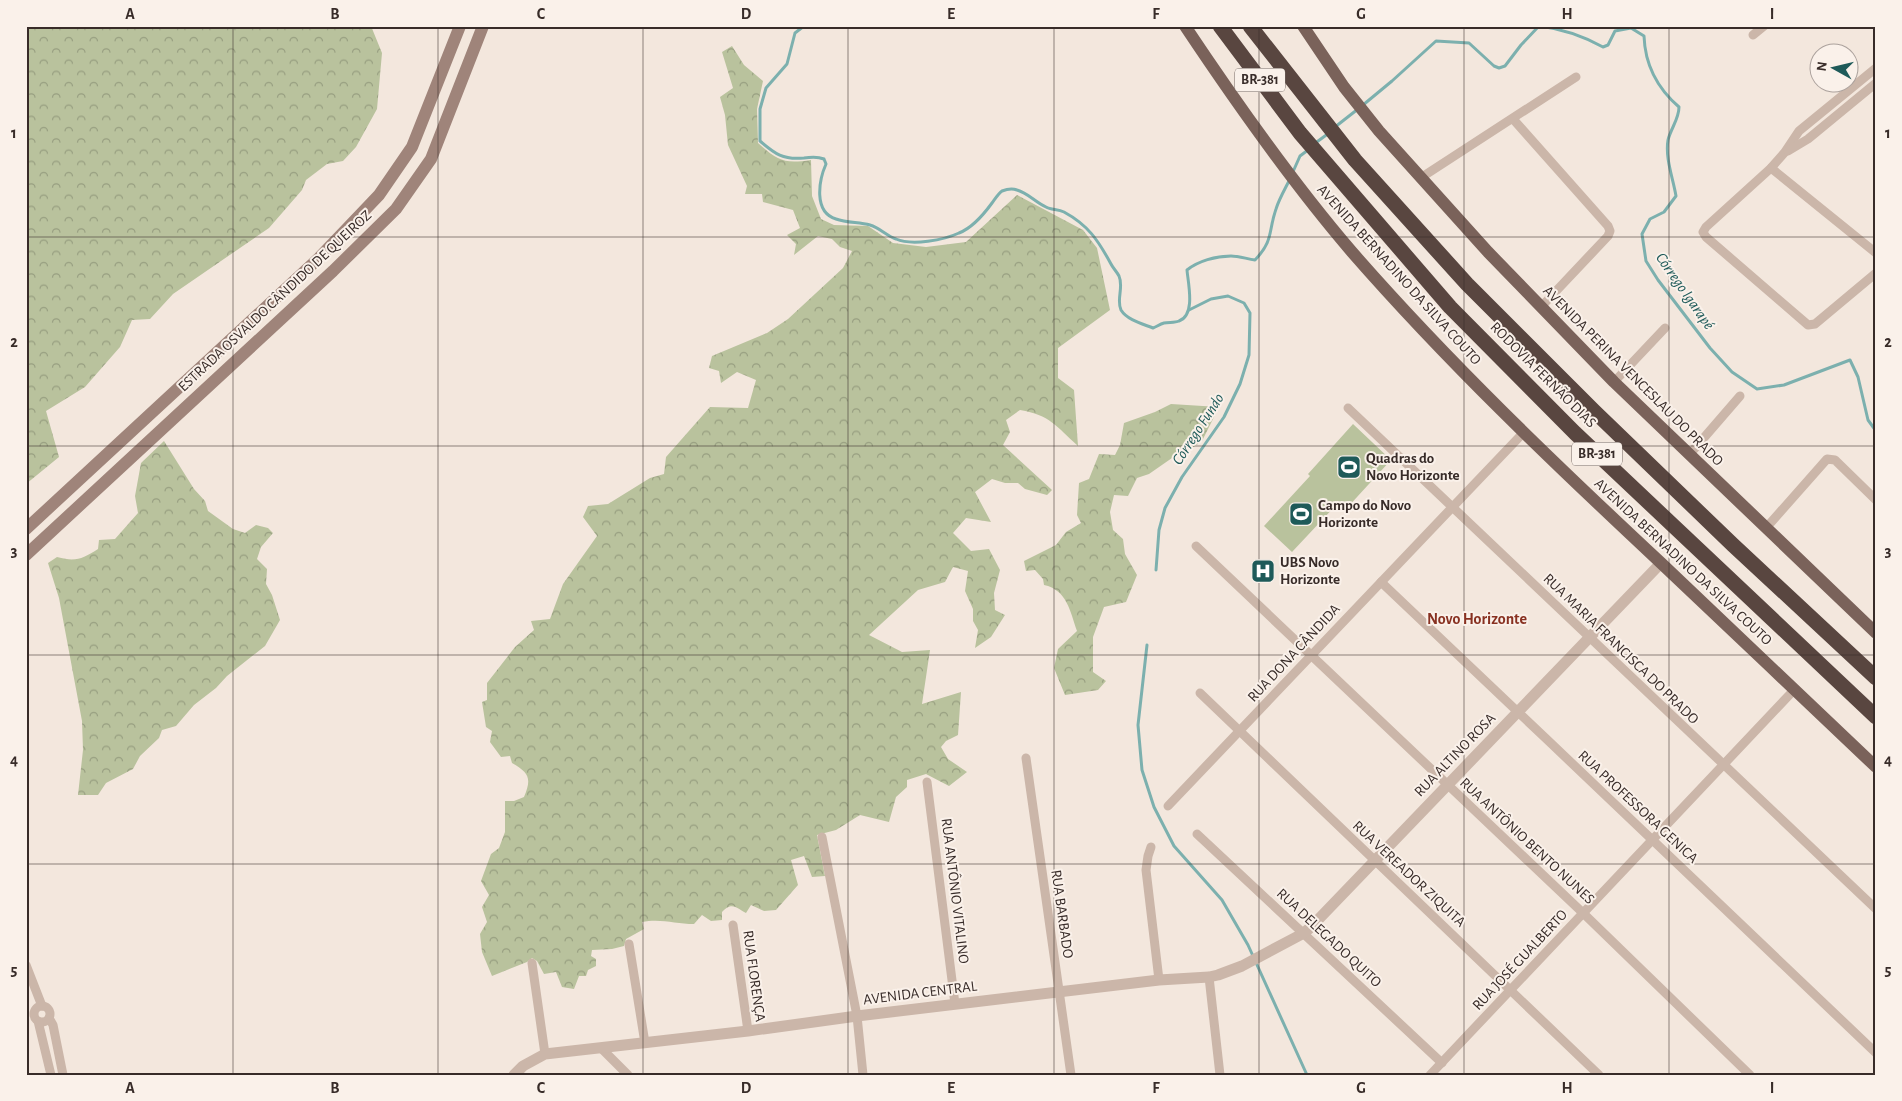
<svg xmlns="http://www.w3.org/2000/svg" width="1902" height="1101" viewBox="0 0 1902 1101" font-family="'Alegreya Sans',sans-serif">
	<style>
		.green { fill: #b9c29d }
		.forest { fill: url(#forest-crowns) }
		.lines { fill: none; stroke-linecap: round; stroke-linejoin: round }
		.stream { stroke: #7cb0ae; stroke-width: 3 }
		.minor { stroke: #cbb6a9; stroke-width: 9 }
		.tertiary { stroke: #cbb6a9; stroke-width: 11 }
		.secondary { stroke: #9f847a; stroke-width: 12 }
		.primary { stroke: #7a625a; stroke-width: 12 }
		.motorway { stroke: #594640; stroke-width: 15 }
		.grid { fill: none; stroke: #382c29; stroke-width: 1; stroke-opacity: 0.55 }
		.labels { text-anchor: middle; dominant-baseline: central; stroke-width: 4; stroke-linejoin: round; paint-order: stroke }
		.shield { fill: #faf1ea; stroke: #726763; stroke-width: 1 }
		.shield-label { font-size: 14px; font-weight: bold; fill: #382c29 }
		.street-label { font-size: 15px; fill: #382c29; stroke: #faf1ea }
		.poi-label { font-size: 15px; font-weight: bold; fill: #382c29; stroke: #faf1ea; text-anchor: start }
		.water-label { font-size: 16px; font-style: italic; fill: #1e5a59; stroke: #faf1ea }
		.neighbourhood-label { font-size: 16px; font-weight: bold; fill: #883121; stroke: #faf1ea }
		.neatline { fill: none; stroke: #382c29; stroke-width: 2 }
		.grid-label { font-size: 16px; text-anchor: middle; font-weight: bold; fill: #382c29 }
	</style>
	<defs>
		<pattern id="forest-crowns" width="20" height="18" patternUnits="userSpaceOnUse" patternTransform="scale(1.25)"><rect width="20" height="18" fill="#b9c29d"/><path d="M2 6a3 3 0 1 1 6 0M12 15a3 3 0 1 1 6 0" fill="none" stroke="#979e80"/></pattern>
	</defs>
	<rect width="100%" height="100%" fill="#f3e7dd"/>
	<path class="green" d="M 1353,424 L 1391,460 L 1346,509 L 1338,503 L 1292,552 L 1264,526 L 1310,476 L 1308,474 Z"/>
	<g class="forest">
		<path d="M 26,26 L 371,26 L 382,53 L 377,109 L 356,147 L 343,161 L 327,164 L 306,180 L 302,190 L 269,228 L 173,294 L 150,319 L 132,320 L 120,347 L 85,387 L 46,411 L 59,457 L 26,484 Z"/>
		<path d="M 732,46 L 744,65 L 763,81 L 757,109 L 758,143 C 778,161 784,164 811,160 L 812,196 L 821,219 L 834,225 L 868,226 L 893,243 L 926,247 L 966,242 L 1017,195 L 1083,230 L 1097,248 L 1110,310 L 1058,348 L 1058,378 L 1074,390 L 1078,446 C 1056,426 1050,415 1020,410 L 1006,420 L 1010,432 L 1003,445 L 1052,490 L 1047,495 L 1025,489 L 1018,483 L 1005,483 L 992,479 L 975,492 L 991,522 L 966,518 L 953,533 L 971,551 L 989,549 L 1000,570 L 994,593 L 995,610 L 1005,615 L 991,637 L 975,648 L 978,630 L 973,621 L 973,609 L 965,591 L 968,571 L 953,567 L 945,582 L 918,590 L 869,635 L 902,652 L 930,650 L 922,704 L 961,692 L 958,735 L 946,741 L 941,747 L 948,759 L 967,772 L 949,786 L 926,774 L 907,780 L 907,787 L 896,797 L 889,822 L 860,815 L 836,830 L 817,835 L 825,876 L 812,877 L 804,856 L 791,860 L 798,885 L 776,910 L 764,911 L 751,905 L 746,913 C 735,907 732,902 722,912 L 722,920 L 711,921 L 702,915 L 694,924 C 676,924 660,918 642,922 L 644,929 L 626,939 L 624,946 L 612,949 L 592,950 L 591,956 L 596,959 L 596,966 L 588,970 L 586,976 L 579,976 L 574,989 L 562,987 L 556,972 L 544,974 L 537,961 L 532,958 L 527,962 L 492,976 L 482,952 L 480,934 L 487,922 L 482,907 L 489,895 L 481,881 L 491,854 L 499,848 L 505,832 L 505,801 L 514,801 L 524,797 C 532,778 529,773 512,763 L 510,756 L 501,757 L 490,742 L 492,731 L 486,727 L 482,702 L 487,700 L 487,683 L 515,647 L 534,630 L 531,621 L 550,619 L 563,584 L 597,536 L 583,517 L 588,506 L 608,504 L 650,478 L 664,474 L 666,457 L 710,407 L 748,408 L 756,380 L 737,372 L 721,383 L 719,371 L 709,368 L 712,356 L 767,333 L 788,319 L 843,268 L 852,251 L 840,247 L 832,239 L 818,236 L 794,255 L 796,244 L 787,235 L 800,228 L 793,210 L 763,202 L 762,194 L 745,194 L 747,186 L 728,145 L 725,115 L 720,97 L 733,88 L 722,52 Z"/>
		<path d="M 1171,404 L 1219,407 L 1202,441 L 1188,451 L 1172,458 L 1149,474 L 1137,478 L 1128,496 L 1114,495 L 1110,512 L 1113,530 L 1123,539 L 1125,554 L 1137,575 L 1126,602 L 1104,607 L 1093,637 L 1093,672 L 1106,681 L 1098,690 L 1065,695 L 1054,668 L 1058,649 L 1077,631 C 1070,611 1067,590 1044,585 L 1043,579 L 1035,570 L 1026,571 L 1024,561 L 1056,545 L 1066,532 L 1081,523 L 1077,515 L 1079,483 L 1089,479 L 1099,454 L 1115,455 L 1120,445 L 1124,423 L 1155,412 Z"/>
		<path d="M 164,441 L 194,489 L 205,501 L 208,511 L 233,529 L 245,533 L 256,525 L 268,528 L 273,533 L 261,547 L 257,559 L 267,569 L 266,584 L 272,595 L 280,620 L 265,646 L 227,676 L 216,688 L 194,705 L 176,726 L 162,730 L 159,738 L 140,756 L 133,769 L 106,783 L 98,795 L 78,795 L 83,750 L 82,721 L 59,598 L 48,563 L 57,557 C 76,562 82,559 98,549 L 99,540 L 115,539 L 138,513 L 135,496 L 141,463 Z"/>
	</g>
	<g class="lines">
		<g class="stream">
			<path d="M 804,26 L 795,33 L 787,64 L 766,88 L 760,109 L 760,141 C 775,154 783,160 804,158 C 810,157 817,156 824,159 L 826,164 C 819,180 813,212 836,219 C 847,223 859,222 870,225 C 880,228 887,236 896,239 C 912,246 944,240 959,233 C 972,228 984,214 992,203 C 995,199 998,194 1002,191 C 1007,189 1012,188 1017,190 C 1028,193 1035,202 1046,207 C 1051,210 1058,209 1064,212 C 1088,225 1098,240 1111,264 C 1113,268 1117,272 1119,276 C 1124,287 1116,300 1121,310 C 1127,320 1143,324 1153,328 C 1156,327 1160,324 1164,323 C 1169,322 1175,323 1179,321 C 1196,315 1188,283 1187,270 C 1198,261 1216,256 1231,256 C 1239,256 1247,259 1255,260 C 1274,240 1268,232 1276,209 C 1279,199 1285,189 1290,179"/>
			<path d="M 1540,26 C 1563,29 1583,36 1603,47 L 1608,45 L 1615,31 L 1631,28 L 1644,36 C 1645,65 1657,88 1679,107 C 1679,119 1671,128 1668,140 C 1665,158 1673,178 1676,196 L 1664,212 L 1650,219 L 1642,234 L 1646,261 L 1658,280 L 1710,348 L 1732,372 L 1757,389 L 1784,385 L 1850,360 L 1858,377 L 1868,420 L 1876,431"/>
			<path d="M 1363,105 L 1392,81 L 1436,41 L 1469,43 L 1494,66 L 1499,68 L 1505,66 L 1521,45 L 1539,26"/>
			<path d="M 1335,127 L 1358,109"/>
			<path d="M 1314,144 L 1329,133"/>
			<path d="M 1292,174 L 1300,156 L 1308,150"/>
			<path d="M 1156,570 L 1159,530 L 1165,508 L 1182,477 L 1224,417 L 1240,384 L 1249,355 L 1250,313 L 1244,303 L 1228,296 L 1211,299 L 1189,310"/>
			<path d="M 1147,645 L 1138,725 L 1142,770 L 1154,807 L 1174,846 L 1222,900 L 1248,945 L 1307,1075"/>
		</g>
		<g class="minor">
			<path d="M 1753,35 L 1764,26"/>
			<path d="M 1876,68 L 1799,131 L 1785,152 L 1771,168 L 1706,227 L 1703,232 L 1706,237 L 1808,325 L 1815,324 L 1876,273"/>
			<path d="M 1513,119 L 1608,226 L 1610,231 L 1608,236 L 1541,307"/>
			<path d="M 1788,151 L 1808,139 L 1876,83"/>
			<path d="M 1771,168 L 1876,253"/>
			<path d="M 1422,177 L 1576,77"/>
			<path d="M 1614,382 L 1665,328"/>
			<path d="M 1348,408 L 1876,909"/>
			<path d="M 1689,455 L 1740,396"/>
			<path d="M 1766,528 L 1827,459 L 1835,460 L 1876,500"/>
			<path d="M 1196,546 L 1583,913 L 1750,1075"/>
			<path d="M 1381,582 C 1546,739 1712,895 1876,1053"/>
			<path d="M 1200,693 L 1599,1075"/>
			<path d="M 1026,758 L 1071,1075"/>
			<path d="M 927,782 L 955,1004"/>
			<path d="M 1168,806 L 1523,433"/>
			<path d="M 1197,834 L 1442,1063"/>
			<path d="M 822,837 L 857,1016 L 863,1075"/>
			<path d="M 1151,847 L 1148,856 L 1146,870 L 1159,980"/>
			<path d="M 733,925 L 748,1031"/>
			<path d="M 629,944 L 645,1043"/>
			<path d="M 532,963 L 545,1054"/>
			<path d="M 26,965 L 42,1006"/>
			<path d="M 1209,977 L 1220,1075"/>
			<circle cx="42" cy="1014" r="8"/>
			<path d="M 49,1018 L 53,1025 L 63,1075"/>
			<path d="M 38,1021 L 51,1075"/>
			<path d="M 601,1048 L 628,1075"/>
			<path d="M 1430,1075 L 1794,690"/>
		</g>
		<path class="tertiary" d="M 514,1075 L 523,1066 L 545,1054 L 748,1031 L 857,1016 L 1159,980 L 1209,977 L 1218,975 L 1242,966 L 1304,933 L 1312,926 L 1661,563"/>
		<g class="secondary">
			<path d="M 26,529 L 319,258 L 379,195 L 412,147 L 460,26"/>
			<path d="M 26,555 L 333,271 L 396,209 L 431,159 L 483,26"/>
		</g>
		<g class="primary">
			<path d="M 1185,26 C 1237,104 1291,181 1352,252 C 1448,362 1554,463 1661,563 C 1733,631 1804,699 1876,767"/>
			<path d="M 1303,26 L 1344,87 L 1379,131 L 1488,252 L 1614,382 L 1876,633"/>
		</g>
		<g class="motorway">
			<path d="M 1220,26 L 1300,133 L 1450,307 L 1575,433 L 1876,717"/>
			<path d="M 1250,26 L 1355,160 L 1467,284 L 1594,411 L 1733,545 L 1876,678"/>
		</g>
	</g>
	<path class="grid" d="M 233,26 L 233,1075M 438,26 L 438,1075M 643,26 L 643,1075M 848,26 L 848,1075M 1054,26 L 1054,1075M 1259,26 L 1259,1075M 1464,26 L 1464,1075M 1669,26 L 1669,1075M 26,237 L 1876,237M 26,446 L 1876,446M 26,655 L 1876,655M 26,864 L 1876,864"/>
	<defs>
		<g id="stadium-square" transform="scale(1.25)"><rect x="-9" y="-9" width="18" height="18" rx="4" fill="#1e5a59" stroke="#faf1ea"/><path d="M0-5a6.5 5 0 1 0 0 10a6.5 5 0 1 0 0-10ZM-3.5-1.8h7v3.6h-7Z" fill="#fff"/></g>
		<g id="hospital-square" transform="scale(1.25)"><rect x="-9" y="-9" width="18" height="18" rx="4" fill="#1e5a59" stroke="#faf1ea"/><path d="M-5-5h3v3.5h4V-5h3V5h-3V1.5h-4V5h-3Z" fill="#fff"/></g>
	</defs>
	<g fill-rule="evenodd">
		<use href="#stadium-square" x="1349" y="467"/>
		<use href="#stadium-square" x="1301" y="514"/>
		<use href="#hospital-square" x="1263" y="571"/>
	</g>
	<g class="labels">
		<g class="shield">
			<rect x="1235" y="68.5" width="50" height="23" rx="4"/>
			<rect x="1572" y="442.5" width="50" height="23" rx="4"/>
		</g>
		<g class="shield-label">
			<text x="1260" y="80">BR-381</text>
			<text x="1597" y="454">BR-381</text>
		</g>
		<g class="street-label">
			<text transform="translate(1399 275) rotate(48)">AVENIDA BERNADINO DA SILVA COUTO</text>
			<text transform="translate(275 301) rotate(-43)">ESTRADA OSVALDO CÂNDIDO DE QUEIROZ</text>
			<text transform="translate(1543 375) rotate(45)">RODOVIA FERNÃO DIAS</text>
			<text transform="translate(1633 376) rotate(45)">AVENIDA PERINA VENCESLAU DO PRADO</text>
			<text transform="translate(1683 562) rotate(43)">AVENIDA BERNADINO DA SILVA COUTO</text>
			<text transform="translate(1621 649) rotate(44)">RUA MARIA FRANCISCA DO PRADO</text>
			<text transform="translate(1294 653) rotate(-47)">RUA DONA CÂNDIDA</text>
			<text transform="translate(1455 755) rotate(-46)">RUA ALTINO ROSA</text>
			<text transform="translate(1638 807) rotate(43)">RUA PROFESSORA GENICA</text>
			<text transform="translate(1527 841) rotate(43)">RUA ANTÔNIO BENTO NUNES</text>
			<text transform="translate(1409 874) rotate(43)">RUA VEREADOR ZIQUITA</text>
			<text transform="translate(955 891) rotate(83)">RUA ANTÔNIO VITALINO</text>
			<text transform="translate(1062 914) rotate(82)">RUA BARBADO</text>
			<text transform="translate(1329 938) rotate(43)">RUA DELEGADO QUITO</text>
			<text transform="translate(1520 960) rotate(-47)">RUA JOSÉ GUALBERTO</text>
			<text transform="translate(754 976) rotate(82)">RUA FLORENÇA</text>
			<text transform="translate(920 993) rotate(-7)">AVENIDA CENTRAL</text>
		</g>
		<g class="poi-label">
			<text x="1366" y="458">Quadras do<tspan x="1366" dy="17">Novo Horizonte</tspan></text>
			<text x="1318" y="505">Campo do Novo<tspan x="1318" dy="17">Horizonte</tspan></text>
			<text x="1280" y="562">UBS Novo<tspan x="1280" dy="17">Horizonte</tspan></text>
		</g>
		<g class="water-label">
			<text transform="translate(1685 291) rotate(55)">Córrego Igarapé</text>
			<text transform="translate(1198 429) rotate(-57)">Córrego Fundo</text>
		</g>
		<g class="neighbourhood-label">
			<text x="1477" y="619">Novo Horizonte</text>
		</g>
	</g>
	<rect width="1902" height="1101" fill="none" stroke="#faf1ea" stroke-width="55"/>
	<g transform="translate(1834 68) rotate(278)"><circle r="24" fill="#faf1ea" stroke="#aca29d"/>
	<path d="M0-4L9 19L0 12L-9 19Z" fill="#1e5a59"/>
	<text y="-8" font-size="14" font-weight="bold" text-anchor="middle" fill="#382c29">N</text>
	</g>
	<rect x="28" y="28" width="1846" height="1046" class="neatline"/>
	<g class="grid-label">
		<text x="130" y="19">A</text>
		<text x="335" y="19">B</text>
		<text x="541" y="19">C</text>
		<text x="746" y="19">D</text>
		<text x="951" y="19">E</text>
		<text x="1156" y="19">F</text>
		<text x="1361" y="19">G</text>
		<text x="1567" y="19">H</text>
		<text x="1772" y="19">I</text>
		<text x="14" y="138">1</text>
		<text x="1888" y="138">1</text>
		<text x="14" y="347">2</text>
		<text x="1888" y="347">2</text>
		<text x="14" y="556">3</text>
		<text x="1888" y="556">3</text>
		<text x="14" y="765">4</text>
		<text x="1888" y="765">4</text>
		<text x="14" y="975">5</text>
		<text x="1888" y="975">5</text>
		<text x="130" y="1093">A</text>
		<text x="335" y="1093">B</text>
		<text x="541" y="1093">C</text>
		<text x="746" y="1093">D</text>
		<text x="951" y="1093">E</text>
		<text x="1156" y="1093">F</text>
		<text x="1361" y="1093">G</text>
		<text x="1567" y="1093">H</text>
		<text x="1772" y="1093">I</text>
	</g>
</svg>
